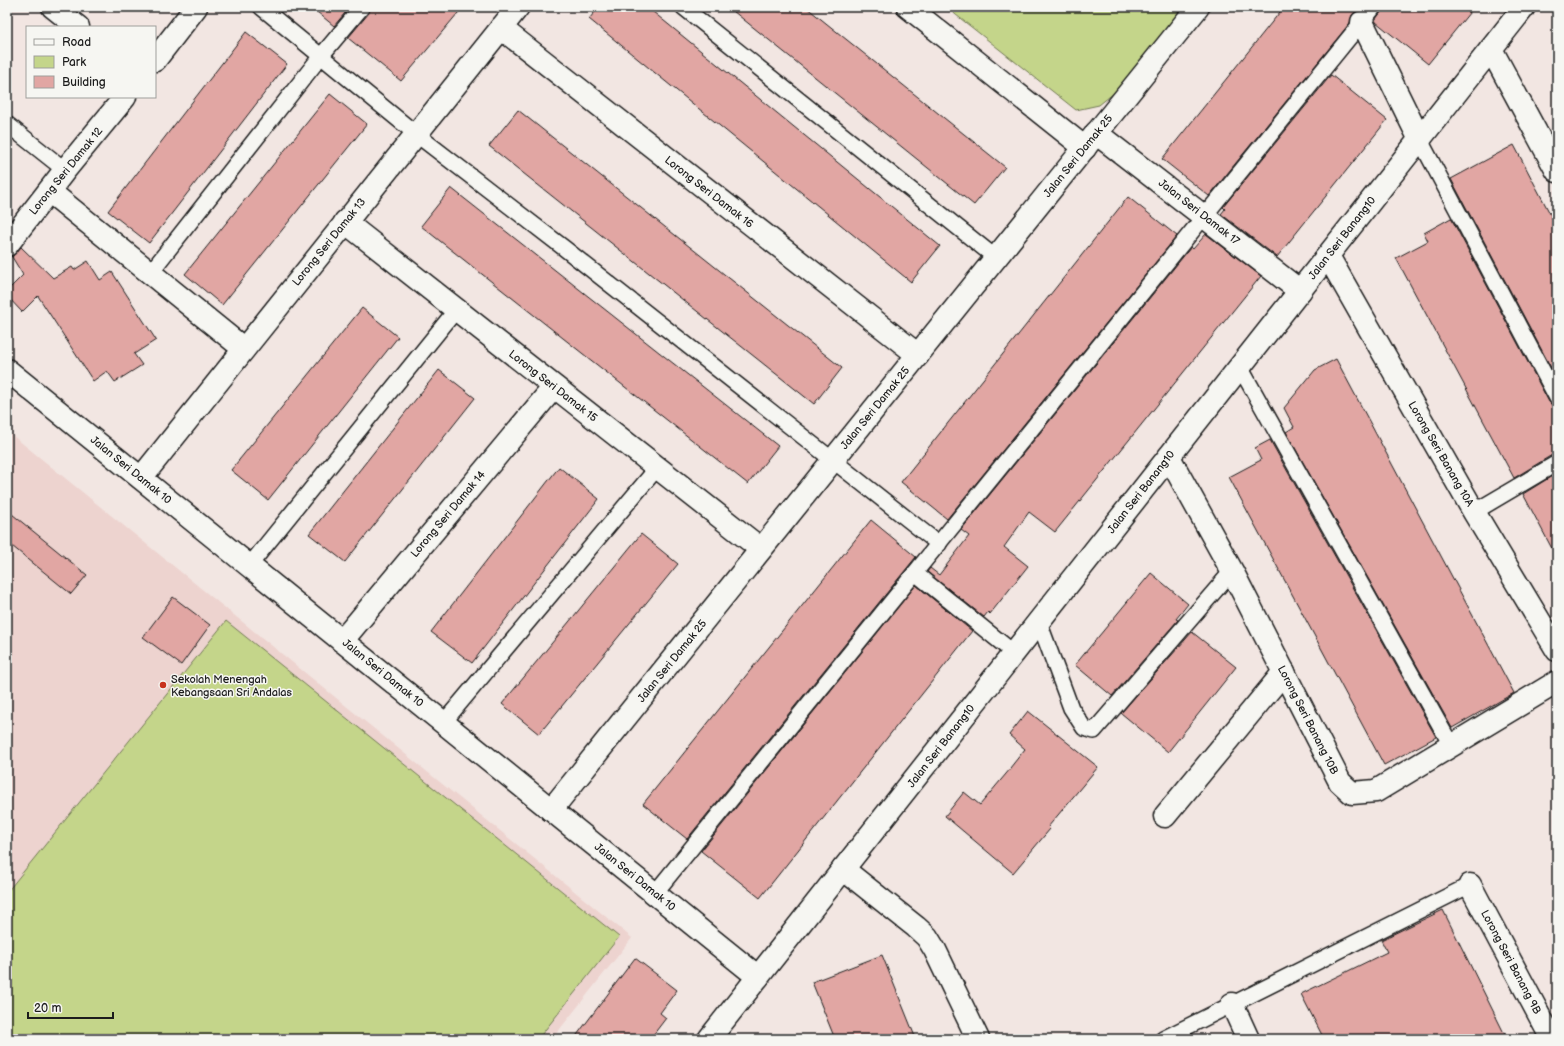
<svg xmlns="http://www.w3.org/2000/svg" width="1564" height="1046" viewBox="0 0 1564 1046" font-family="'Balsamiq Sans',sans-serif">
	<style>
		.built { fill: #edd3cf }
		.green { fill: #c4d58a; stroke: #707853 }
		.building { fill: #e1a6a3; stroke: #1c1c1c }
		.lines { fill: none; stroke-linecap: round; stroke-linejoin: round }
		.service-casing { stroke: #1c1c1c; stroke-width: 18 }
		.minor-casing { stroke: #1c1c1c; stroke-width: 25 }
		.service { stroke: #f6f6f2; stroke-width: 15 }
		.minor { stroke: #f6f6f2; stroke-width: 22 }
		.poi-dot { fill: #c8321e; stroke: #f6f6f2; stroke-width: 1.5 }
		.labels { text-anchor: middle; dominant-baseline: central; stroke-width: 3; stroke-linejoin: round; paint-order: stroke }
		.street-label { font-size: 11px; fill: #1c1c1c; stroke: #f6f6f2 }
		.poi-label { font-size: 11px; fill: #1c1c1c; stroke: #f6f6f2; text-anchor: start }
	</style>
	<rect width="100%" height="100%" fill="#f2e6e2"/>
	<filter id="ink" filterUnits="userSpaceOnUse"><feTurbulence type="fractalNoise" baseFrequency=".025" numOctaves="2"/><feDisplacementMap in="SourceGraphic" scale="8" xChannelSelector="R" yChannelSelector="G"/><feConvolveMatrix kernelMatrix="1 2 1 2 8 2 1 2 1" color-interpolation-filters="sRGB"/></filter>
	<g filter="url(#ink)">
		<path class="built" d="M 7,431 L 632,938 L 552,1039 L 7,1039 Z"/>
		<g class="green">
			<path d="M 946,7 L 1188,7 L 1125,84 L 1099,105 L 1076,110 Z"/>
			<path d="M 226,621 L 619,937 L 538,1039 L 10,1039 L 7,1037 L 7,892 Z"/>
		</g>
		<g class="building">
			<path d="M 311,7 L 350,7 L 334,26 Z"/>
			<path d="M 371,7 L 463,7 L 401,81 L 348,38 L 369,13 Z"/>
			<path d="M 599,7 L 647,7 L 940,246 L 911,282 L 589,19 Z"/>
			<path d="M 728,7 L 806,7 L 1005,167 L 974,205 Z"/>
			<path d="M 1284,7 L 1362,7 L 1352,15 L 1350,23 L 1209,196 L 1162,159 Z"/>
			<path d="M 1383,7 L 1474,7 L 1428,64 L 1376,22 L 1375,20 L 1381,12 Z"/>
			<path d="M 246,32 L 287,64 L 149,243 L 108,211 Z"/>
			<path d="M 1331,75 L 1387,120 L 1277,257 L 1221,214 L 1225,209 L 1223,207 Z"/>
			<path d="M 330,94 L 367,124 L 222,305 L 185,274 Z"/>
			<path d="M 518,110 L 842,368 L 814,404 L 489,146 Z"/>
			<path d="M 1514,145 L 1557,227 L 1557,379 L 1451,179 Z"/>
			<path d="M 451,188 L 778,446 L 748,484 L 421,226 Z"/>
			<path d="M 1128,197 L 1177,236 L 947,519 L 901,482 Z"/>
			<path d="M 1451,218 L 1549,402 L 1553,406 L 1557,407 L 1557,454 L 1552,455 L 1514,478 L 1396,258 L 1428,241 L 1424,233 Z"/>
			<path d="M 1206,234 L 1261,276 L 1055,532 L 1029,512 L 1004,547 L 1028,566 L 990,614 L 988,612 L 984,617 L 927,572 L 930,568 L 939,575 L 969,536 L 961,530 L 1191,247 L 1193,249 Z"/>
			<path d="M 21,247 L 53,278 L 72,267 L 74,270 L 88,261 L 100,280 L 112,272 L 156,340 L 134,354 L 142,365 L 115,382 L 107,371 L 93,381 L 38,296 L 22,312 L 7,296 L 7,291 L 23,275 L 12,257 Z"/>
			<path d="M 362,308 L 398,337 L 268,500 L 231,470 Z"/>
			<path d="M 1336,359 L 1514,693 L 1452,728 L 1286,432 L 1294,427 L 1284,408 L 1315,370 Z"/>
			<path d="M 439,370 L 475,398 L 345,562 L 309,534 Z"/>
			<path d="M 1270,440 L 1436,737 L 1384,765 L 1229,477 L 1261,460 L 1255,448 Z"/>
			<path d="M 559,467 L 599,499 L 472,663 L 431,632 Z"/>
			<path d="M 1557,473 L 1557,558 L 1523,494 Z"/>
			<path d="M 7,510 L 87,575 L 71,594 L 7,542 Z"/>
			<path d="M 871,520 L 916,557 L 687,839 L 643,804 Z"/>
			<path d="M 641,534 L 678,564 L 539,734 L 502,704 Z"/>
			<path d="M 1151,573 L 1188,604 L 1176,619 L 1178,620 L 1112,696 L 1075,665 Z"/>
			<path d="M 916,585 L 972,631 L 760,898 L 701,851 Z"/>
			<path d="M 173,597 L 210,625 L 181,665 L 143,637 Z"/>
			<path d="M 1192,632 L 1236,667 L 1168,752 L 1121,713 Z"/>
			<path d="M 1028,711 L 1098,767 L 1048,827 L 1050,829 L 1013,873 L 945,816 L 964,792 L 980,805 L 1011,768 L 1010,768 L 1025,749 L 1009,735 Z"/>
			<path d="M 1443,910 L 1507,1039 L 1324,1039 L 1301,994 L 1387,952 L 1381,940 Z"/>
			<path d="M 882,955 L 916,1039 L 835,1039 L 812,982 Z"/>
			<path d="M 635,958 L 677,990 L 660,1013 L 666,1018 L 650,1039 L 574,1039 Z"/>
		</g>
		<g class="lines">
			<g class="service-casing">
				<g id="service">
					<path d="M 261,7 L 416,134 L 564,248 L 939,544"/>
					<path d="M 683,7 L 996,258"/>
					<path d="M 7,124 L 65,170"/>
					<path d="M 1420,140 L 1557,398"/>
					<path d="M 150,273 L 321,56 L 362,7"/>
					<path d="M 1240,367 L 1451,745"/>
					<path d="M 1474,512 L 1557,463"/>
					<path d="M 249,566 L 456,310"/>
					<path d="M 915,573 L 1014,653"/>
					<path d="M 1039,622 L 1071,708 L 1084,728 L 1094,731 L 1232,571"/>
					<path d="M 444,722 L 657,468"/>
					<path d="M 655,893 L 1374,7"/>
					<path d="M 1163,1039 L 1470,885"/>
				</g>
			</g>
			<g class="minor-casing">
				<g id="minor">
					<path d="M 53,7 L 78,27"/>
					<path d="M 908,7 L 1085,148"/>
					<path d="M 1362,22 L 1420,140"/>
					<path d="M 501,28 L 918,355"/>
					<path d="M 1491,49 L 1557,171"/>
					<path d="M 155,60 L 196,7"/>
					<path d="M 1096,133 L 1300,291"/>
					<path d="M 49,191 L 244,349"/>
					<path d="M 345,222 L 761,549"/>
					<path d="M 7,245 L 65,170 L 125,97"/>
					<path d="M 1328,256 L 1474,512 L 1557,650"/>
					<path d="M 7,370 L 758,977"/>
					<path d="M 1169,457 L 1232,571 L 1340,782 L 1352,793 L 1376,791 L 1557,682"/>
					<path d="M 141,478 L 518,7"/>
					<path d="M 342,641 L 554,387"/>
					<path d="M 551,810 L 1198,7"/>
					<path d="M 1165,816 L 1284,672"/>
					<path d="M 843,869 L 916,927 L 927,937 L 935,950 L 978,1039"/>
					<path d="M 1470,885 L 1552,1039"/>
					<path d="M 1232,1004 L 1248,1039"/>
					<path d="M 709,1039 L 1524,7"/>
				</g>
			</g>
			<use href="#service" class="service"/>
			<use href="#minor" class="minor"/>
		</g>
	</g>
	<circle class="poi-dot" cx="163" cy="685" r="4"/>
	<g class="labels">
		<g class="street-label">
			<text transform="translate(1078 156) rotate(-51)">Jalan Seri Damak 25</text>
			<text transform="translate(66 171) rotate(-51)">Lorong Seri Damak 12</text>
			<text transform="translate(709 192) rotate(38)">Lorong Seri Damak 16</text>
			<text transform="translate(1199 212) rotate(38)">Jalan Seri Damak 17</text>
			<text transform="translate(1342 238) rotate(-52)">Jalan Seri Banang10</text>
			<text transform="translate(329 242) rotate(-51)">Lorong Seri Damak 13</text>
			<text transform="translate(553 386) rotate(38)">Lorong Seri Damak 15</text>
			<text transform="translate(875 408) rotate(-51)">Jalan Seri Damak 25</text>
			<text transform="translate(1441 454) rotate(60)">Lorong Seri Banang 10A</text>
			<text transform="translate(131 470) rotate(39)">Jalan Seri Damak 10</text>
			<text transform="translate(1141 492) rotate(-52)">Jalan Seri Banang10</text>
			<text transform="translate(448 514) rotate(-50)">Lorong Seri Damak 14</text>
			<text transform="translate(672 661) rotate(-51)">Jalan Seri Damak 25</text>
			<text transform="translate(383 673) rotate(39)">Jalan Seri Damak 10</text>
			<text transform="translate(1308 720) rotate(63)">Lorong Seri Banang 10B</text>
			<text transform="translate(941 746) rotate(-52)">Jalan Seri Banang10</text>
			<text transform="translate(635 877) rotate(39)">Jalan Seri Damak 10</text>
			<text transform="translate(1511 962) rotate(62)">Lorong Seri Banang 9B</text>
		</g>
		<g class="poi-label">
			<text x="171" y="679">Sekolah Menengah<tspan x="171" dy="13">Kebangsaan Sri Andalas</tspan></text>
		</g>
	</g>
	<rect width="1564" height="1046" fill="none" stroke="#f6f6f2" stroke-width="24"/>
	<rect x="12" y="12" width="1540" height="1022" fill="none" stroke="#1c1c1c" stroke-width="1.5" filter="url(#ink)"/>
	<rect x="26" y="26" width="130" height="72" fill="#f6f6f2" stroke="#9f9f9c"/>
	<rect x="34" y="39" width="20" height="6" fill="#f6f6f2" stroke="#9f9f9c"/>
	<text x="62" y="46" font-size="12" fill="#1c1c1c">Road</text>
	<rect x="34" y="56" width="20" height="12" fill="#c4d58a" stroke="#9f9f9c"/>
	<text x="62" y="66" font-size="12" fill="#1c1c1c">Park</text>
	<rect x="34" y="76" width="20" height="12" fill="#e1a6a3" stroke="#9f9f9c"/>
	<text x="62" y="86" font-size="12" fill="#1c1c1c">Building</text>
	<path d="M28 1012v6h85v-6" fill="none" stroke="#1c1c1c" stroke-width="2"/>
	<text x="34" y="1012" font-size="12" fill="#1c1c1c" stroke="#f6f6f2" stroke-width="3" paint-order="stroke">20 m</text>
</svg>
